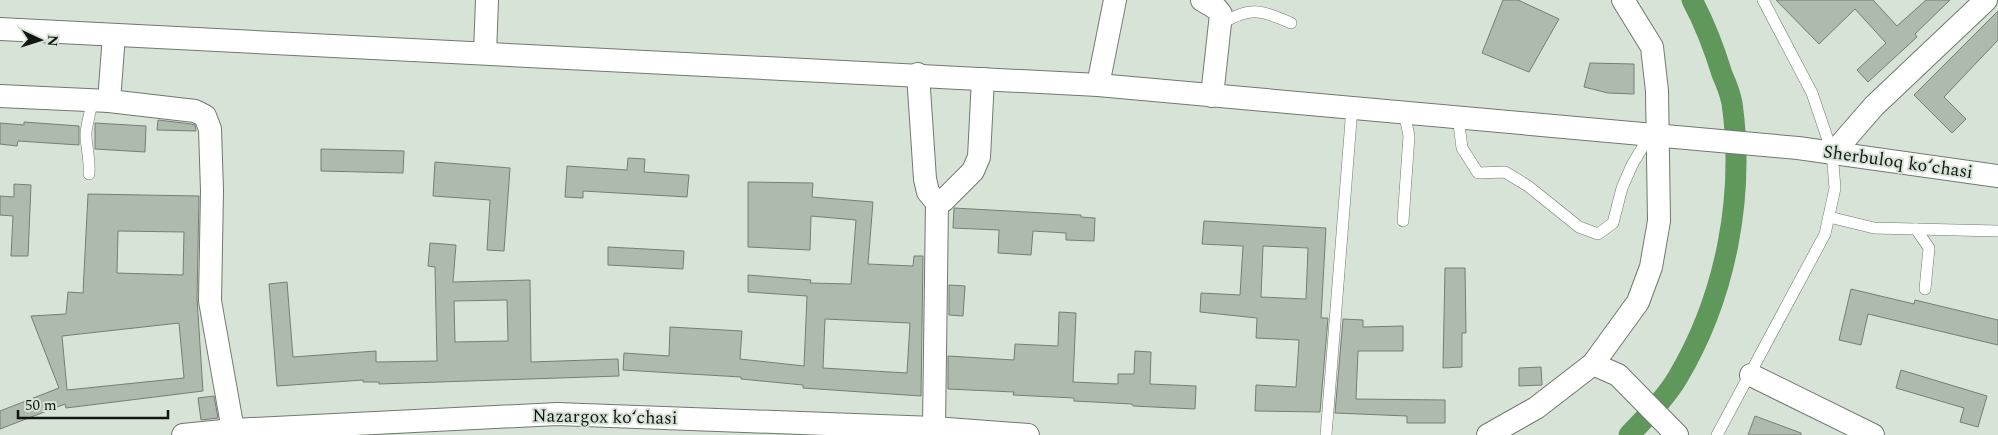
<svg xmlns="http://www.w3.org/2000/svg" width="1998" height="435" viewBox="0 0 1998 435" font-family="Spectral,serif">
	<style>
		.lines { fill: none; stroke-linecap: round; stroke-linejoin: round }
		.canal { stroke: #60975b; stroke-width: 21 }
		.building { fill: #afbaae; stroke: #757e74; fill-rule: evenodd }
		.lane-casing { stroke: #6f796e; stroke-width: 12 }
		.street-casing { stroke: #6f796e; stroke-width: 24 }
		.lane { stroke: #fff; stroke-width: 11 }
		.street { stroke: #fff; stroke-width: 22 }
		.labels { text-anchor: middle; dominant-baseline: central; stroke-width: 4; stroke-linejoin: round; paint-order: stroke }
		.street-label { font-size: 18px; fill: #121612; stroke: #d8e3d7 }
	</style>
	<rect width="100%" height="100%" fill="#d8e3d7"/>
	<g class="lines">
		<path class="canal" d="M 1629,435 C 1646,417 1665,399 1678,377 C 1726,296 1745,196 1732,103 C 1730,93 1726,83 1722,74 C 1714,48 1705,24 1692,0"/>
	</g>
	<g class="building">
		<path d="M 1503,0 L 1518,0 L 1559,19 L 1529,72 L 1482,53 Z"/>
		<path d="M 1776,0 L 1873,0 L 1897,26 L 1926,0 L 1950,0 L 1915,34 L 1917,37 L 1868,82 L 1857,70 L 1886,43 L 1855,9 L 1819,44 Z"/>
		<path d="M 1998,11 L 1998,40 L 1944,97 L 1966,119 L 1952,133 L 1914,95 Z"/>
		<path d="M 1590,63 L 1634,64 L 1634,94 L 1608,93 L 1584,87 Z"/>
		<path d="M 158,120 L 191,124 L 195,125 L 196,131 L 157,130 Z"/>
		<path d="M 24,122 L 79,126 L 79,145 L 18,141 L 17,146 L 0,144 L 0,123 L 24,125 Z"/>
		<path d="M 95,123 L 146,126 L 145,152 L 95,149 Z"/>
		<path d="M 321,149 L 404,151 L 403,173 L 321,171 Z"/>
		<path d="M 628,158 L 645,159 L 644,172 L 689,175 L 687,197 L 583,191 L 583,198 L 565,197 L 567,166 L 627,170 Z"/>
		<path d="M 435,162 L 510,168 L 504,251 L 487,250 L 490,200 L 433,196 Z"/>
		<path d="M 748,182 L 813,183 L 812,197 L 873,202 L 868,264 L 913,266 L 914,256 L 923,256 L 921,396 L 803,388 L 803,385 L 741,379 L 741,377 L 623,370 L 624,353 L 669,356 L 670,327 L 742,331 L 740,359 L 804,366 L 807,296 L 748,292 L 748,275 L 811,280 L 810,283 L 851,284 L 856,220 L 811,216 L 810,250 L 748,247 ZM 825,319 L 910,323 L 907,373 L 823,368 Z"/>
		<path d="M 14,184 L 31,185 L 28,256 L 11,256 L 13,216 L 0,215 L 0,196 L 14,197 Z"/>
		<path d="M 88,194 L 199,196 L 197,299 L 203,391 L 66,408 L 65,404 L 0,429 L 0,411 L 59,388 L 31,316 L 66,314 L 68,292 L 83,293 ZM 118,231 L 184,232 L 183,275 L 117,273 ZM 179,323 L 184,378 L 67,390 L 62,336 Z"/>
		<path d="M 954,208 L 1081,215 L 1081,217 L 1095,218 L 1094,241 L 1066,240 L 1066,233 L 1033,231 L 1031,255 L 998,253 L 999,230 L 953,228 Z"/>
		<path d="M 1204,221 L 1326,228 L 1321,318 L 1328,318 L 1320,412 L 1255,411 L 1256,385 L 1296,387 L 1299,340 L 1256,338 L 1257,318 L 1200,312 L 1201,293 L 1240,295 L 1243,246 L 1202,244 ZM 1263,246 L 1308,248 L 1306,299 L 1261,297 Z"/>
		<path d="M 430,243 L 456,245 L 453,282 L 530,280 L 531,362 L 618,359 L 619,376 L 379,384 L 379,382 L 363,382 L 363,380 L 277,386 L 269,284 L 287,282 L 293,357 L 376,351 L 376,362 L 437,361 L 435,267 L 428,266 ZM 507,300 L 508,341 L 455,342 L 454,301 Z"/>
		<path d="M 608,247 L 684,251 L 683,269 L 608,265 Z"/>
		<path d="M 1445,268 L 1465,268 L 1466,333 L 1462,333 L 1462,367 L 1443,368 Z"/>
		<path d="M 949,285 L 965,286 L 963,316 L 949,315 Z"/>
		<path d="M 1851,289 L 1914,304 L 1915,300 L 1998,320 L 1998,345 L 1868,314 L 1861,345 L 1839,340 Z"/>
		<path d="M 1059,312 L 1076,313 L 1073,382 L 1118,384 L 1118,374 L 1134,374 L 1135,351 L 1151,352 L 1150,384 L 1196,386 L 1195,409 L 1133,406 L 1132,404 L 1074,401 L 1074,398 L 1013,395 L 1014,392 L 948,389 L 948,356 L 1014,360 L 1015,344 L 1058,346 Z"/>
		<path d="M 1343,319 L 1363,320 L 1363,327 L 1403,326 L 1403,351 L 1358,351 L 1356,399 L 1445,400 L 1445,423 L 1407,423 L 1407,416 L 1335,413 Z"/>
		<path d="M 1541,367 L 1542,385 L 1519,386 L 1519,368 Z"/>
		<path d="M 1901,370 L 1987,396 L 1978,427 L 1960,422 L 1964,408 L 1896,388 Z"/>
		<path d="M 214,396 L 218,418 L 201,420 L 198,398 Z"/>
		<path d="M 1755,416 L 1801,433 L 1801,435 L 1748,435 Z"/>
	</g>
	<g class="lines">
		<g class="lane-casing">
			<g id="lane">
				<path d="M 1221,24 C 1251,6 1260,10 1291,23"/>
				<path d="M 1458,116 L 1462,148 L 1478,173 L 1505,172 L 1528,186 L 1579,227 L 1598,234 L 1613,223 L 1622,188 L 1632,165 L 1651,133"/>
				<path d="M 89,174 C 90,161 87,150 86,137 C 85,128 91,112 92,101"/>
				<path d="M 1829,217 L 1874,228 L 1998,231"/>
				<path d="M 1403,221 L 1409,136 L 1404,112"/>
				<path d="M 1916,229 L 1929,248 L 1925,289"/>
				<path d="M 1326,435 L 1352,108"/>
				<path d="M 1717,435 L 1825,234 L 1835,188 L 1832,152 L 1812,93 L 1763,0"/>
			</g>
		</g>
		<g class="street-casing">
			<g id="street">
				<path d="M 1202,0 L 1217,9 L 1221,14 L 1212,96"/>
				<path d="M 0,29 L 1098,85 L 1798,148 L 1998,176"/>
				<path d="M 114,35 L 109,101 L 195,111 L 205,116 L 210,129 L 212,191 L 210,301 L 233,430"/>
				<path d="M 485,53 L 487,0"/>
				<path d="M 918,74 L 925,179 L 928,192 L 937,203"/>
				<path d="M 1098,85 L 1115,0"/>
				<path d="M 0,96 L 109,101"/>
				<path d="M 1834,152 L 1874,106 L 1986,0"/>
				<path d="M 1593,364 L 1618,375 L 1677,435"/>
				<path d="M 1751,375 L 1873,435"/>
				<path d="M 934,428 L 937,203 L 943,201 L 973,171 L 979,157 L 983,79"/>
				<path d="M 183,435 L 233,430 L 557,414 L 934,428 L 1028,435"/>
				<path d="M 1488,435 L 1536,408 L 1593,364 L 1638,302 L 1651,267 L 1659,221 L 1657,91 L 1652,47 L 1623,0"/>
			</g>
		</g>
		<use href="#lane" class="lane"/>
		<use href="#street" class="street"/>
	</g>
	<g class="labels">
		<g class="street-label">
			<text transform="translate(1898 162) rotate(8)">Sherbuloq koʻchasi</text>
			<text transform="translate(605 417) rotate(1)">Nazargox koʻchasi</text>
		</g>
	</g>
	<g transform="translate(40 40) rotate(94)" stroke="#d8e3d7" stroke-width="4" paint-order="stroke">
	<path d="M0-4L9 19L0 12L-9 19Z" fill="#121612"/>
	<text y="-8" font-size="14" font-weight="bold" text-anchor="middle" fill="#121612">N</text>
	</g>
	<path d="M18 410v8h150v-8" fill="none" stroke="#121612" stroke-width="2.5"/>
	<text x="25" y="410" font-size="15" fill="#121612" stroke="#d8e3d7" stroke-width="4" paint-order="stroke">50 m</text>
</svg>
